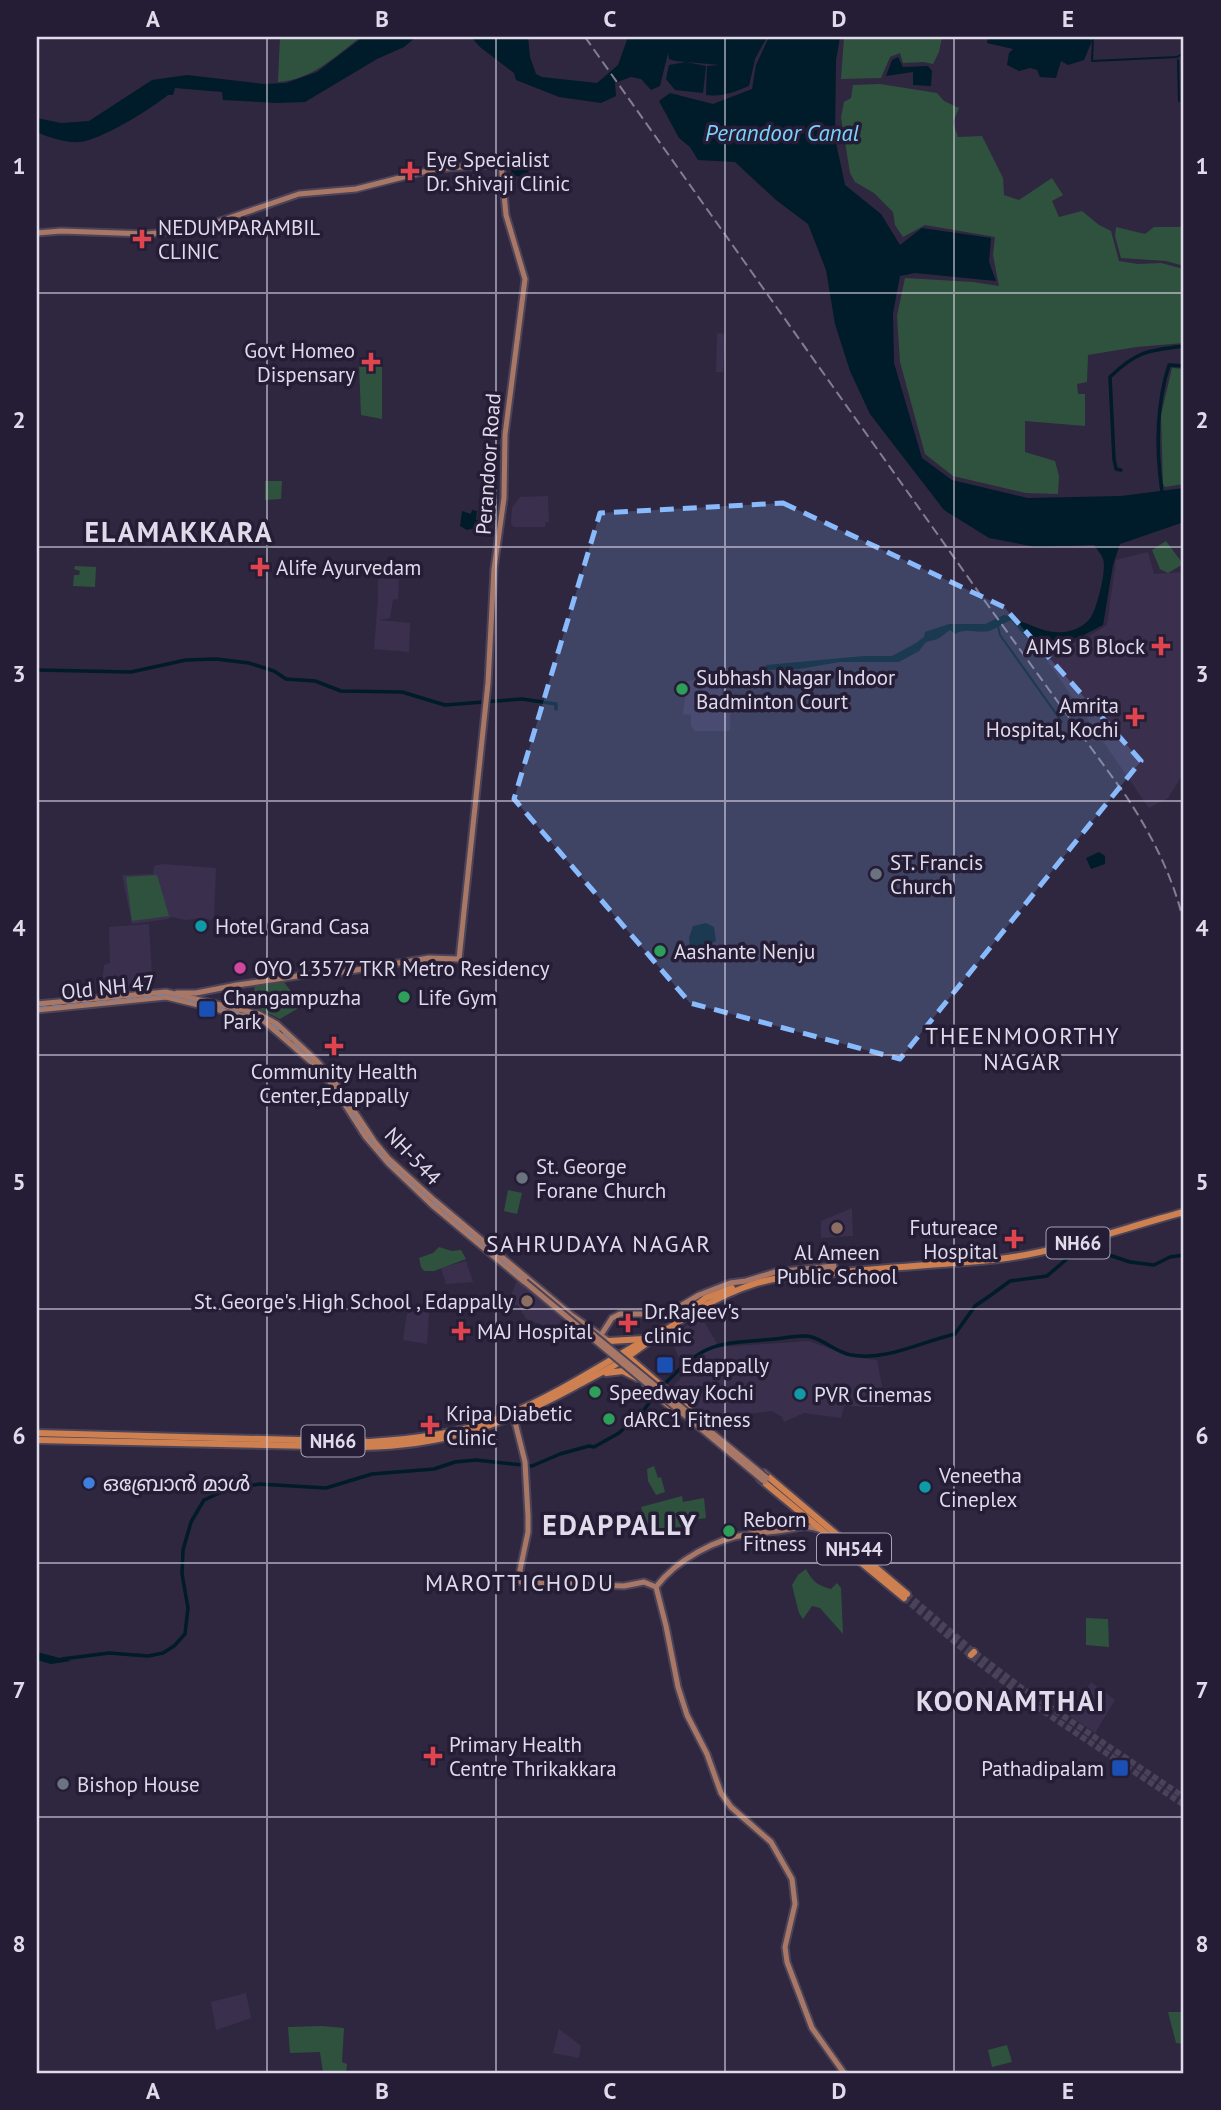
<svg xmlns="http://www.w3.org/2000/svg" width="1221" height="2110" viewBox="0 0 1221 2110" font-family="'PT Sans','Noto Sans Malayalam',sans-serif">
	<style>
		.built { fill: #3a304e }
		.green { fill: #2f523f }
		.water { fill: #001b29 }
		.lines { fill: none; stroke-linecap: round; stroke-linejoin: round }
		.stream { stroke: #001b29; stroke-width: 2 }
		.canal { stroke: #001b29; stroke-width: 3.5 }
		.highway-tunnel { stroke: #494259; stroke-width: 6; stroke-dasharray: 6 3; stroke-linecap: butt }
		.major-casing { stroke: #4b4459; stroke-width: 9 }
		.highway-casing { stroke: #4b4459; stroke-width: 10 }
		.major { stroke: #a97765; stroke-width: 5 }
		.highway { stroke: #cf8050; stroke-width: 6 }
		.rail { stroke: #837d91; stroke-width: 2; stroke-dasharray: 10 5; stroke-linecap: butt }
		.major-bridge-casing { stroke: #4b4459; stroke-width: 9; stroke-linecap: butt }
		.major-bridge { stroke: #a97765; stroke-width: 5 }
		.marked { fill: #88bafc; fill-opacity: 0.2; stroke: #88bafc; stroke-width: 5; stroke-dasharray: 14 9; stroke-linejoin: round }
		.grid { fill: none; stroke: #dfdbeb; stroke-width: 2; stroke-opacity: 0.55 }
		.health-dot { fill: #e0444e; stroke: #251d35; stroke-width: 2.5 }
		.leisure-dot { fill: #2e9e5b; stroke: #251d35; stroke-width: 2.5 }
		.worship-dot { fill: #6b7280; stroke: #251d35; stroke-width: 2.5 }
		.culture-dot { fill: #0f9aa8; stroke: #251d35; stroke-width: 2.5 }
		.hotel-dot { fill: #d1479c; stroke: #251d35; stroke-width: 2.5 }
		.transit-dot { fill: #1a4fb4; stroke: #251d35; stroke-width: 2.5 }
		.education-dot { fill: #8d6e63; stroke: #251d35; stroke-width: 2.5 }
		.shop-dot { fill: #3f7fe0; stroke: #251d35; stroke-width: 2.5 }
		.labels { text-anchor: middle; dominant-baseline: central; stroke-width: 7; stroke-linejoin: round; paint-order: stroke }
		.shield { fill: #251d35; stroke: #a7a2b4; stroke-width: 2 }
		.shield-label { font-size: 19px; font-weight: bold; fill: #dfdbeb }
		.poi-label { font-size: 21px; fill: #dfdbeb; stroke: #251d35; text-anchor: start }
		.street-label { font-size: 21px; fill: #dfdbeb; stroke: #251d35 }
		.water-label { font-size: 23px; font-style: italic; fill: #78d4fe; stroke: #251d35 }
		.neighbourhood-label { font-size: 23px; letter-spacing: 2px; fill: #dfdbeb; stroke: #251d35 }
		.district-label { font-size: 28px; font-weight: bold; letter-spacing: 2px; fill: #dfdbeb; stroke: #251d35 }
		.neatline { fill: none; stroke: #dfdbeb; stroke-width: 2.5 }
		.grid-label { font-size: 23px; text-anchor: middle; font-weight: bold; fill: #dfdbeb }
	</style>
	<rect width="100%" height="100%" fill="#2f273f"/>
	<g class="built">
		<path d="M 717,333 L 726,334 L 723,372 L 716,372 Z"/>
		<path d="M 548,496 L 549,522 L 546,522 L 545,527 L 514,527 L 511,524 L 512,508 L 520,497 Z"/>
		<path d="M 1148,552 L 1154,574 L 1184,572 L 1184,778 L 1180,779 L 1168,798 L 1149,808 L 1044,656 L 1041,644 L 1079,642 L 1107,625 L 1116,560 Z"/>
		<path d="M 378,579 L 399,579 L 398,599 L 393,600 L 390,618 L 379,620 L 410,623 L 409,652 L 374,649 L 378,599 Z"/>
		<path d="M 721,675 L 722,695 L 731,695 L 730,731 L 695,731 L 691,726 L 691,715 L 683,714 L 687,681 Z"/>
		<path d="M 162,864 L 216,868 L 214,918 L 211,920 L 202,918 L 186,920 L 172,917 L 167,919 L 132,924 L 122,875 L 153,874 L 154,866 Z"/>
		<path d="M 149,924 L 152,975 L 149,989 L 101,993 L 104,965 L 110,963 L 109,927 Z"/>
		<path d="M 852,1208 L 853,1236 L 821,1238 L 821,1221 Z"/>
		<path d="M 466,1261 L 473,1282 L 446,1284 L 441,1268 Z"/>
		<path d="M 518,1278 L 563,1316 L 556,1330 L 526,1319 L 518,1305 L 507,1306 Z"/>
		<path d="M 414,1311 L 429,1312 L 427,1344 L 403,1340 L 407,1314 Z"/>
		<path d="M 701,1316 L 719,1347 L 809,1341 L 852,1357 L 877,1360 L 885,1402 L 883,1407 L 844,1406 L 841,1418 L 804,1413 L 784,1422 L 782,1417 L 772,1411 L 741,1415 L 718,1431 L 672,1388 L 686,1372 L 669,1337 Z"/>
		<path d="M 1091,1682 L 1115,1700 L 1095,1733 L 1070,1716 Z"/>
		<path d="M 246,1993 L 251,2018 L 216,2030 L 211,2002 Z"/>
		<path d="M 559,2029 L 581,2046 L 579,2058 L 553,2053 Z"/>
	</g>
	<g class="green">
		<path d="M 280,37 L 361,37 C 335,56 312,80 278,82 Z"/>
		<path d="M 844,37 L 942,37 L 939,52 L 933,64 L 924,62 L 903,63 L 900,53 L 890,57 L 881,78 L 841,79 Z"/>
		<path d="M 880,84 L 937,93 L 944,101 L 959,108 L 953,122 L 958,137 L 982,136 L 1003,178 L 1004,195 L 1019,200 L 1052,178 L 1063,195 L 1052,201 L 1059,217 L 1082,211 L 1099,225 L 1111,231 L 1119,261 L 1138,264 L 1161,263 L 1184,269 L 1184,343 L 1136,347 L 1088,355 L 1087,382 L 1077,384 L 1078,394 L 1085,394 L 1085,426 L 1025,421 L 1025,452 L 1055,461 L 1059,476 L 1058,494 L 1026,493 L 953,476 L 925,454 L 900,362 L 897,316 L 905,278 L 973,282 L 999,286 L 993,255 L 995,237 L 925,225 L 903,237 L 895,225 L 893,212 L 874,193 L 855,182 L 850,173 L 841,117 L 844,102 L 851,98 L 853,85 Z"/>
		<path d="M 1116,227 L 1145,234 L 1154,227 L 1184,227 L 1184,266 L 1166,261 L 1121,258 L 1115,236 Z"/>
		<path d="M 359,363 L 382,367 L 382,419 L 361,415 Z"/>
		<path d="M 1172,368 L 1184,369 L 1184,484 L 1165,487 L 1163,484 L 1161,415 Z"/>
		<path d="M 265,481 L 282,481 L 281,499 L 265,500 Z"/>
		<path d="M 1166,541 L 1183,564 L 1168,573 L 1160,569 L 1152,550 Z"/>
		<path d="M 75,566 L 96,567 L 95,587 L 73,586 L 74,575 L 79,575 L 80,571 L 74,569 Z"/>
		<path d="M 157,875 L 169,916 L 132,921 L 126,877 Z"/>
		<path d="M 267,982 L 284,982 L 302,1006 L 280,1019 L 253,1006 L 255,983 Z"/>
		<path d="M 508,1190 L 522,1193 L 517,1214 L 504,1211 Z"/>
		<path d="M 439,1247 L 452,1251 L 461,1250 L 466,1259 L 434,1271 L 424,1271 L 421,1267 L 419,1258 L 433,1253 Z"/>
		<path d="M 654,1466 L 658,1478 L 661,1477 L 665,1492 L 656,1495 L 648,1481 L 647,1469 Z"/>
		<path d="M 682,1496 L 683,1502 L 704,1498 L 706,1518 L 686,1521 L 686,1526 L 649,1531 L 641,1507 Z"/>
		<path d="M 806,1569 C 812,1581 818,1586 831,1589 L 837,1583 L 841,1588 L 843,1634 L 820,1608 L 812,1606 L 803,1619 L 799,1613 L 792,1585 L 798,1575 Z"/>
		<path d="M 1086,1618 L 1108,1619 L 1109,1647 L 1086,1645 Z"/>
		<path d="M 1168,2012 L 1184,2012 L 1184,2044 L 1176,2043 Z"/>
		<path d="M 322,2026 L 344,2028 L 342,2062 L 347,2064 L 346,2073 L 323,2073 L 320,2052 L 290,2053 L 288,2027 Z"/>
		<path d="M 1007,2045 L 1012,2062 L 992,2067 L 988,2050 Z"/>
	</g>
	<g class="water">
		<path d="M 363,37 L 416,37 L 404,47 L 377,59 L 305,102 L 277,103 L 223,100 L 222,92 L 175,88 L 173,95 L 168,95 C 149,110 103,139 80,142 C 65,143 50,138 37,132 L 37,118 L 61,123 L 89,121 L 152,80 L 187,75 L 264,84 L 286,83 L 317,72 Z"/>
		<path d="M 471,37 L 528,37 L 530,57 L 536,74 L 542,77 L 597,83 L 618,65 L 628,37 L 767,37 L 755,59 L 749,86 C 735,92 722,97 706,95 L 707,66 L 720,65 L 675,61 L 669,59 L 668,53 L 660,86 L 651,90 L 641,79 L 631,77 L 615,83 L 616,96 L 601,103 L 559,97 L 516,80 L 514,73 L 480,47 Z"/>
		<path d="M 769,37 L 840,37 L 836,60 L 835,138 L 845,185 L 881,214 L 900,245 L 922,228 L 991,238 L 989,262 L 996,281 L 915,273 L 900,276 L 893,313 L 894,363 L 922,458 L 952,480 L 1028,498 L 1121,496 L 1184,488 L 1184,522 L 1120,544 L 1113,565 L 1103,625 L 1082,636 L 1063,642 L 1024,635 L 1011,620 C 1004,623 996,629 989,631 C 975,634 967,627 955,634 L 950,630 L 938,639 L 926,642 L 919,651 L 899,662 L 840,662 L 799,669 L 766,670 L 766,665 L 864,656 L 892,656 L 916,643 L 924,637 L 925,632 L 949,624 L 985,624 L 1004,615 L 1015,617 L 1017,620 C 1032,625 1046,634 1064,632 C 1074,631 1085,626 1091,617 C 1097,608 1107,569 1103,559 C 1101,554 1097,549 1094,545 L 1036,547 L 989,538 L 944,510 L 870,414 L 850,371 L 835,324 L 826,270 L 808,224 L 776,200 L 735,162 L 698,160 L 690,147 L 679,138 L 659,101 L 670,93 L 713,104 L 752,89 L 756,65 Z"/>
		<path d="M 988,37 L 1087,37 L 1092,41 L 1084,60 L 1068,65 L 1061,61 L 1056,78 L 1040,77 L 1037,70 L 1030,68 L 1019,71 L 1007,65 L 1009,53 L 1013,49 L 987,43 Z"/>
		<path d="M 898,57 L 903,67 L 928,66 L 932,71 L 931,86 L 913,85 L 913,72 L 886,76 L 892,60 Z"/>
		<path d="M 686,62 L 706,66 L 703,93 L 675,90 L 666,79 L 669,65 Z"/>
		<path d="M 512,163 L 529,165 L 528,178 L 511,175 Z"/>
		<path d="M 472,510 L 477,511 L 476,520 L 480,520 L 479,527 L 467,530 L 460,526 L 462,511 L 471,514 Z"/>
		<path d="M 1099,852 L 1105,856 L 1105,864 L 1091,869 L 1086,858 Z"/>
		<path d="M 706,923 L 714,927 L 716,941 L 701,950 L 690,947 L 689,938 L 693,926 Z"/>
		<path d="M 37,1652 L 71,1661 L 51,1664 L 37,1660 Z"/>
	</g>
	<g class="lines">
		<g class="stream">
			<path d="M 1093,37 L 1092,61 L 1177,57 L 1184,53"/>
			<path d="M 1178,60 L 1179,101"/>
			<path d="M 998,626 L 1000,635 L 1062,722"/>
		</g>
		<g class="canal">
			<path d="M 1121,470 L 1116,469 L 1114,459 L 1110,377 C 1137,351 1149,350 1184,346"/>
			<path d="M 1162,492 C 1156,450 1156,406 1169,365 L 1184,366"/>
			<path d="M 37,670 L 131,672 L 186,660 L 216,659 L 249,663 L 274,671 L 286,679 L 315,681 L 341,691 L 402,692 L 445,705 L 522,699 L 556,704 L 556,709"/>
			<path d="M 662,1387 C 704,1341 716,1344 775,1339 C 786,1338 802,1334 812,1337 C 825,1341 838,1353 851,1355 C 887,1361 921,1342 955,1334 L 975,1306 L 991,1295 L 1010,1281 L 1047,1276 L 1068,1258 L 1106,1254 L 1130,1262 L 1154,1265 L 1170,1257 L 1184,1255"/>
			<path d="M 62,1659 L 109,1653 L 148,1656 L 163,1653 L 174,1646 L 185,1634 L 188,1608 L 182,1574 L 183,1550 L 191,1522 L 204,1500 L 226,1490 L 259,1484 L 326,1488 L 372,1474 L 434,1469 L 455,1462 L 476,1460 L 532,1466 L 560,1454 L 589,1446 L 594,1447 L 619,1433 L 644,1410 L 656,1393"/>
		</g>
		<g class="highway-tunnel">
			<path d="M 907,1594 L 973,1651 L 1023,1689 L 1184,1797"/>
			<path d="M 904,1598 L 979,1663 L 1037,1707 L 1184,1805"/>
		</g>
		<g class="major-casing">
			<g id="major">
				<path d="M 37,233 L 61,231 L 147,234 L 197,229 L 299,194 L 356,189 L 435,169 L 501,164 L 506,215 L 525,279 L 505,435 L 504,498 L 494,569 L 488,683 L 459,959 L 429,958 L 344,972 L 304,975 L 237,985 L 196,993 L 177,993"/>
				<path d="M 37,1004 L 166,992 L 259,1014 L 277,1024 L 317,1061 L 334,1081 L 374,1141 L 388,1158 L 434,1200 L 570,1314 L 609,1341"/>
				<path d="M 37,1010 L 166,997 L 264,1021 L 316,1066 L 333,1086 L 365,1136 L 389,1164 L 432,1205 L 527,1284"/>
				<path d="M 601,1335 L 612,1318 L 620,1314 L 649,1314 L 672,1311 L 699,1295 L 730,1283 L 746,1281 L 775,1272 L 834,1266 L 833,1272"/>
				<path d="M 515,1422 L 525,1462 L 528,1516 L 528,1532 L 520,1570 L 521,1582 L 624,1586 L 644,1582 L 656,1587"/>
				<path d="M 821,1530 C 803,1524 800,1528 784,1530 C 773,1532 761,1532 750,1534 C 717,1538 676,1560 656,1587 L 666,1626 L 678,1687 L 687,1715 L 707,1754 L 721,1793 L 731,1807 L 771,1842 L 792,1879 L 795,1904 L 785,1947 L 787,1962 L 812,2028 L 844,2073"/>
			</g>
		</g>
		<g class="highway-casing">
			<g id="highway">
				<path d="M 678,1319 L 706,1298 L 732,1288"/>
				<path d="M 609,1341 L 644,1339"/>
				<path d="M 626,1355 L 710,1428"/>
				<path d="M 606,1373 L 623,1371 L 637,1378"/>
				<path d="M 646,1386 L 678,1413"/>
				<path d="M 37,1433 L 370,1442 C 413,1439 457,1434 497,1419 C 553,1398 611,1359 663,1329"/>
				<path d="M 37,1440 L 362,1447 C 441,1446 505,1425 574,1387 C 589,1379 605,1371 620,1362 C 663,1332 707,1298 757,1283 C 780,1276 802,1276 825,1274 C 883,1267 942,1265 999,1259 C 1063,1251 1123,1228 1184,1212"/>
				<path d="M 764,1473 L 907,1594"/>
				<path d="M 760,1479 L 904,1598"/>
				<path d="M 971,1655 L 974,1652"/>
			</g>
		</g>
		<use href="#major" class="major"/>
		<use href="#highway" class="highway"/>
		<g class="rail">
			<path d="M 585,37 L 987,604 L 1126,796 C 1152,835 1173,877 1184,923"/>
			<path d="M 37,1008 L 167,995 L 266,1019 L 289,1038 L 326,1076 L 371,1141 L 389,1163 L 452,1219 L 652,1388"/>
		</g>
		<g class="major-bridge-casing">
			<g id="major-bridge">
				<path d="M 525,1282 L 765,1482"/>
				<path d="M 584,1327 L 767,1478"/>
			</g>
		</g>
		<use href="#major-bridge" class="major-bridge"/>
	</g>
	<path class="marked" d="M 783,503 L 1004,607 L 1141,761 L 900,1059 L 690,1003 L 514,799 L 600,513 Z"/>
	<path class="grid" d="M 267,37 L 267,2073M 496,37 L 496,2073M 725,37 L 725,2073M 954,37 L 954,2073M 37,293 L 1184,293M 37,547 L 1184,547M 37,801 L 1184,801M 37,1055 L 1184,1055M 37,1309 L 1184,1309M 37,1563 L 1184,1563M 37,1817 L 1184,1817"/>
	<g class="health-dot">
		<path d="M406.5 160.5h7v7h7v7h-7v7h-7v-7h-7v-7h7z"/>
		<path d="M138.5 228.5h7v7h7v7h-7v7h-7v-7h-7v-7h7z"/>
		<path d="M367.5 351.5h7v7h7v7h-7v7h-7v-7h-7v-7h7z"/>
		<path d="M256.5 556.5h7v7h7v7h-7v7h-7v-7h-7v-7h7z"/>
		<path d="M1157.5 635.5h7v7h7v7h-7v7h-7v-7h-7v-7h7z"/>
		<path d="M1131.5 706.5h7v7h7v7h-7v7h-7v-7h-7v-7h7z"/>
		<path d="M330.5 1035.5h7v7h7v7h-7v7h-7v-7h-7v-7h7z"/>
		<path d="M1010.5 1228.5h7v7h7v7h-7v7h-7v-7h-7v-7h7z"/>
		<path d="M624.5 1312.5h7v7h7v7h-7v7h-7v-7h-7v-7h7z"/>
		<path d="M457.5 1320.5h7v7h7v7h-7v7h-7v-7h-7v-7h7z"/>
		<path d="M426.5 1414.5h7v7h7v7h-7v7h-7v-7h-7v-7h7z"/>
		<path d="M429.5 1745.5h7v7h7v7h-7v7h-7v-7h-7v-7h7z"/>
	</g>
	<g class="leisure-dot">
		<circle cx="682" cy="689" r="7"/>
		<circle cx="660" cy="951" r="7"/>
		<circle cx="404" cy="997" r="7"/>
		<circle cx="595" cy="1392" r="7"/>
		<circle cx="609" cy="1419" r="7"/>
		<circle cx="729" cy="1531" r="7"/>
	</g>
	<g class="worship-dot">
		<circle cx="876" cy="874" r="7"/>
		<circle cx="522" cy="1178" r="7"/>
		<circle cx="63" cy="1784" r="7"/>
	</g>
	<g class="culture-dot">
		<circle cx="201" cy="926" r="7"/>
		<circle cx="800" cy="1394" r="7"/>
		<circle cx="925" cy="1487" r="7"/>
	</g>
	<circle class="hotel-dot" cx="240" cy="968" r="7"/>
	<g class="transit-dot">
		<rect x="198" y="1000" width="18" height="18" rx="3.5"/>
		<rect x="656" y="1356" width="18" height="18" rx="3.5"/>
		<rect x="1111" y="1759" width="18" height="18" rx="3.5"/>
	</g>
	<g class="education-dot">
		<circle cx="837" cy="1228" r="7"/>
		<circle cx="527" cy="1301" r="7"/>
	</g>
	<circle class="shop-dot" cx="89" cy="1483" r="7"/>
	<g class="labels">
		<g class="shield">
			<rect x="1046.5" y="1227.5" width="63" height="31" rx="5"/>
			<rect x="301.5" y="1425.5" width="63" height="31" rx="5"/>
			<rect x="817" y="1533.5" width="74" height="31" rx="5"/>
		</g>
		<g class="shield-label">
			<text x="1078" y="1243">NH66</text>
			<text x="333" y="1441">NH66</text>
			<text x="854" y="1549">NH544</text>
		</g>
		<g class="poi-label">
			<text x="426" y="159">Eye Specialist<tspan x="426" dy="24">Dr. Shivaji Clinic</tspan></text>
			<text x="158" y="227">NEDUMPARAMBIL<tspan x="158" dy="24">CLINIC</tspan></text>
			<text x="355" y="350" text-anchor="end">Govt Homeo<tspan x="355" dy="24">Dispensary</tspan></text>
			<text x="276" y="567">Alife Ayurvedam</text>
			<text x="1145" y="646" text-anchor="end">AIMS B Block</text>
			<text x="696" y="677">Subhash Nagar Indoor<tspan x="696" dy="24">Badminton Court</tspan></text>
			<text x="1119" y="705" text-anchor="end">Amrita<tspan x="1119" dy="24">Hospital, Kochi</tspan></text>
			<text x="890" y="862">ST. Francis<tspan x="890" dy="24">Church</tspan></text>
			<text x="215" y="926">Hotel Grand Casa</text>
			<text x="674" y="951">Aashante Nenju</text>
			<text x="254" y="968">OYO 13577 TKR Metro Residency</text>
			<text x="223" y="997">Changampuzha<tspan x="223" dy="24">Park</tspan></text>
			<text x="418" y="997">Life Gym</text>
			<text x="334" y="1071" text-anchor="middle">Community Health<tspan x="334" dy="24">Center,Edappally</tspan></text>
			<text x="536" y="1166">St. George<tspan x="536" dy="24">Forane Church</tspan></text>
			<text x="998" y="1227" text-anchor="end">Futureace<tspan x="998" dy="24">Hospital</tspan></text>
			<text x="837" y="1252" text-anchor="middle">Al Ameen<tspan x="837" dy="24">Public School</tspan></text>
			<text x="513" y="1301" text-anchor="end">St. George's High School , Edappally</text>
			<text x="644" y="1311">Dr.Rajeev's<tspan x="644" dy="24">clinic</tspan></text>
			<text x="477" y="1331">MAJ Hospital</text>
			<text x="681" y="1365">Edappally</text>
			<text x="609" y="1392">Speedway Kochi</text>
			<text x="814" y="1394">PVR Cinemas</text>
			<text x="446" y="1413">Kripa Diabetic<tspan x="446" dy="24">Clinic</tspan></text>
			<text x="623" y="1419">dARC1 Fitness</text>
			<text x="939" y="1475">Veneetha<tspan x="939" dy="24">Cineplex</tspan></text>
			<text x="103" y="1483">ഒബ്രോൻ മാൾ</text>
			<text x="743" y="1519">Reborn<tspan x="743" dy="24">Fitness</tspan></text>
			<text x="449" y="1744">Primary Health<tspan x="449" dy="24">Centre Thrikakkara</tspan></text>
			<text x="1104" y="1768" text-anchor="end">Pathadipalam</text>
			<text x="77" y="1784">Bishop House</text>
		</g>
		<g class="street-label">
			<text transform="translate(488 464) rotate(-86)">Perandoor Road</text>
			<text transform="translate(108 987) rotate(-6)">Old NH 47</text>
			<text transform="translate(413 1156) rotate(46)">NH-544</text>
		</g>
		<g class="water-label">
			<text x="782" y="132">Perandoor Canal</text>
		</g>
		<g class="neighbourhood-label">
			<text x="1023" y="1035">THEENMOORTHY<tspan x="1023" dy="26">NAGAR</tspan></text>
			<text x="599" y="1243">SAHRUDAYA NAGAR</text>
			<text x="520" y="1582">MAROTTICHODU</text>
		</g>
		<g class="district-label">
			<text x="179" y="531">ELAMAKKARA</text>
			<text x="620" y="1524">EDAPPALLY</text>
			<text x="1011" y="1700">KOONAMTHAI</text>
		</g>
	</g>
	<rect width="1221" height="2110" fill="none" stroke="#251d35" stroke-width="77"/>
	<rect x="38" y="38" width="1144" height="2034" class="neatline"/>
	<g class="grid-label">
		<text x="153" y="27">A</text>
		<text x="382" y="27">B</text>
		<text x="610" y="27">C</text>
		<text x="839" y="27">D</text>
		<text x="1068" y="27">E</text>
		<text x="19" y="174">1</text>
		<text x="1202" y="174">1</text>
		<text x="19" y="428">2</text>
		<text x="1202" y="428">2</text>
		<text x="19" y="682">3</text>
		<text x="1202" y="682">3</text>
		<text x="19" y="936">4</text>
		<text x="1202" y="936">4</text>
		<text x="19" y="1190">5</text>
		<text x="1202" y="1190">5</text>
		<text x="19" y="1444">6</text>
		<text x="1202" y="1444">6</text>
		<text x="19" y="1698">7</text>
		<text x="1202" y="1698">7</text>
		<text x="19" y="1952">8</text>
		<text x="1202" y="1952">8</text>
		<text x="153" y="2099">A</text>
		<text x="382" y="2099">B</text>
		<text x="610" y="2099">C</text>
		<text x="839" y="2099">D</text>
		<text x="1068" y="2099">E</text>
	</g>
</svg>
